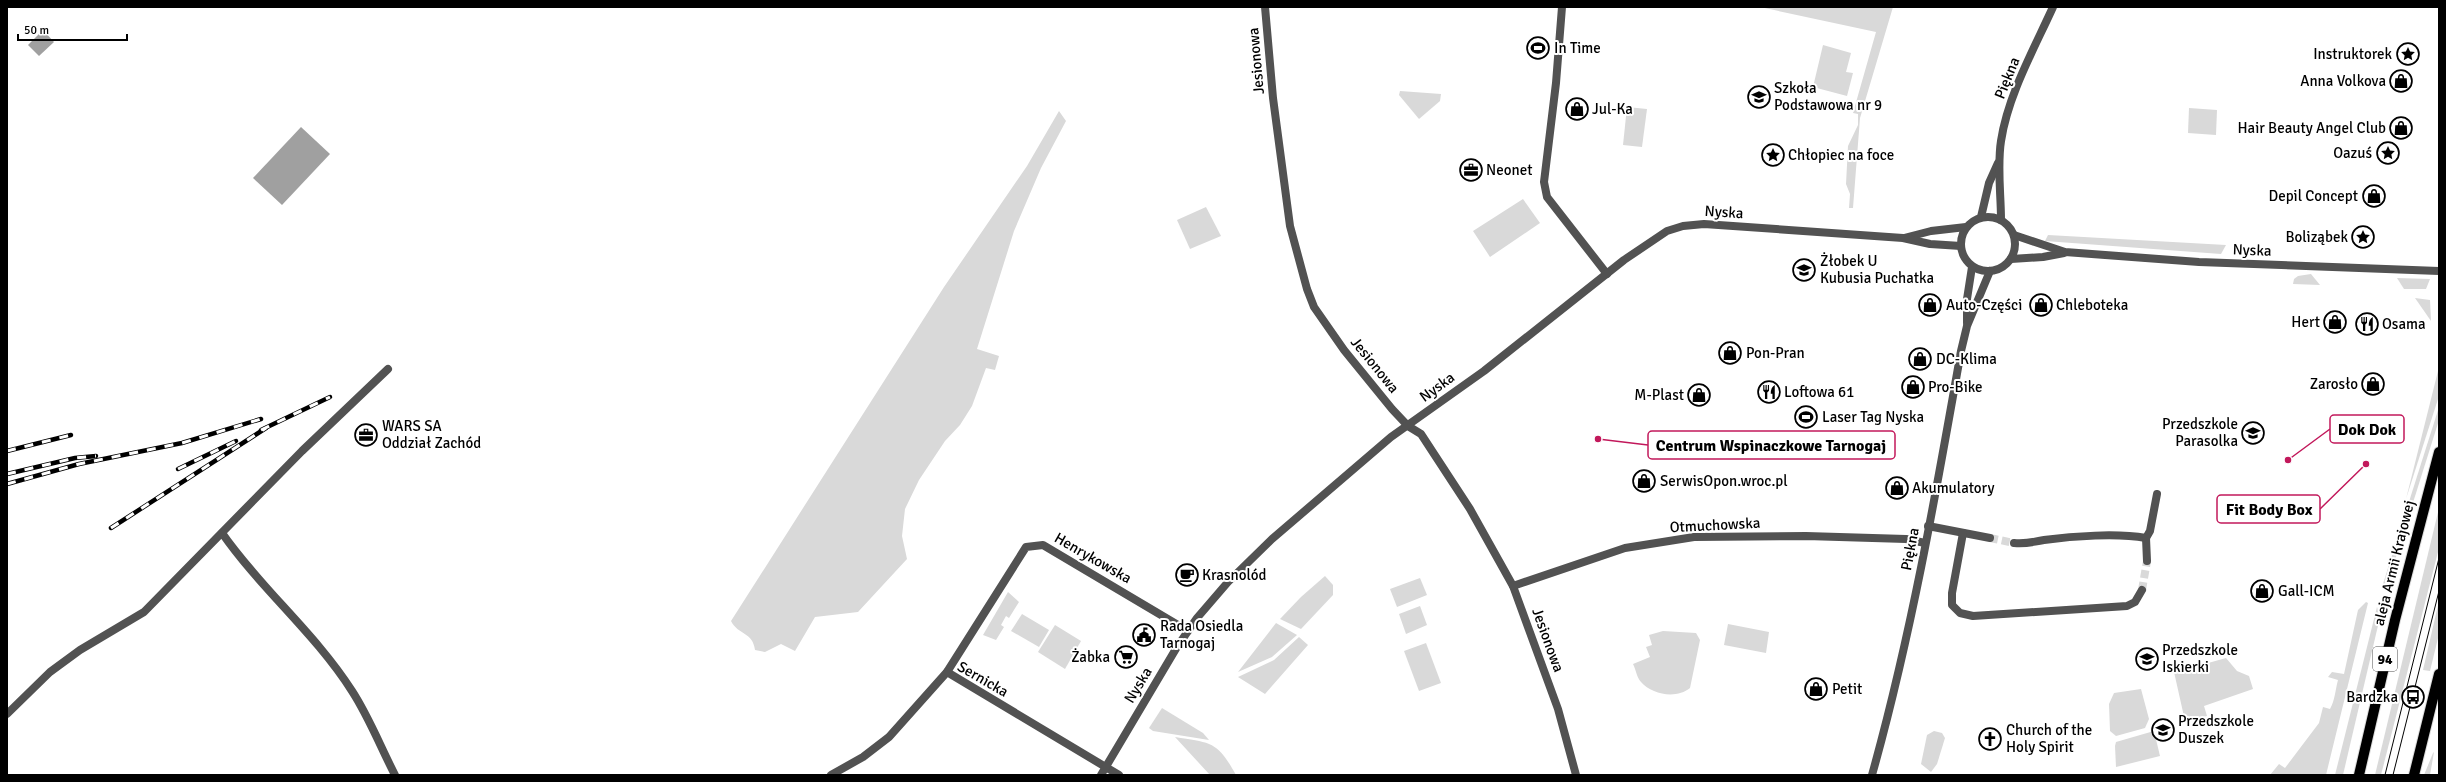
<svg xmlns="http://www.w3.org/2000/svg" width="2446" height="782" viewBox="0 0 2446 782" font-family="Signika,sans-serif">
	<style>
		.green { fill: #d9d9d9 }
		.water { fill: #a0a0a0 }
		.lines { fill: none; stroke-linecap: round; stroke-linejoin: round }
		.minor-tunnel { stroke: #d9d9d9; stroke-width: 8; stroke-dasharray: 8 4; stroke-linecap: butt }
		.primary-casing { stroke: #dbdbdb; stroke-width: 12 }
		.minor { stroke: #525252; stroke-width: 8 }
		.primary { stroke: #000; stroke-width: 10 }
		.tram { stroke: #000; stroke-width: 1 }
		.rail-casing { stroke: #000; stroke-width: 4.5 }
		.rail { stroke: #fff; stroke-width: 3; stroke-dasharray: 9; stroke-linecap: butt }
		.labels { text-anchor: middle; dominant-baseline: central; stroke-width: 4; stroke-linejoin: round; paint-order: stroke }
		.shield { fill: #fff; stroke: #4c4c4c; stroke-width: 1 }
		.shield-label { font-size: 14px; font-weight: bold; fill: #000 }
		.poi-label { font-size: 15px; fill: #000; stroke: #fff; text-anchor: start }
		.street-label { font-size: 15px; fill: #000; stroke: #fff }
		.leader { fill: none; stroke: #c2185b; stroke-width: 1.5 }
		.callout-dot { fill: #c2185b; stroke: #fff; stroke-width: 1.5 }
		.callout { fill: #fff; stroke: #c2185b; stroke-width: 1.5 }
		.callout-label { font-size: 16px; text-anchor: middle; font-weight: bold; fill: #000 }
	</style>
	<rect width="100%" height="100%" fill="#fff"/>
	<g class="green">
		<path d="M 1760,7 L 1893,7 L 1860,118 L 1853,208 L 1849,208 L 1850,194 L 1846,184 L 1848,146 L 1858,125 L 1858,114 L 1853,113 L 1876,32 Z"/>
		<path d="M 1823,45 L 1851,53 L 1846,72 L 1853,73 L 1847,96 L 1813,87 Z"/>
		<path d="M 1400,91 L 1441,94 L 1440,101 L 1419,119 L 1399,95 Z"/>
		<path d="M 1627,107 L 1647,109 L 1642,147 L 1623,145 Z"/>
		<path d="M 2189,108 L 2217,110 L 2216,135 L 2188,133 Z"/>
		<path d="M 1059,111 L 1066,121 L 1041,168 L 1014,231 L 977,349 L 999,356 L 995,370 L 986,368 L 972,406 L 960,425 L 945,441 L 919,480 L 905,509 L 902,536 L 907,559 L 858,612 L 815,617 L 795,651 L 781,644 L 765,652 L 755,650 C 753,632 738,635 731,621 L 944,287 L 1027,166 Z"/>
		<path d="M 1523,199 L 1540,223 L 1490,257 L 1473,231 Z"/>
		<path d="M 1206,207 L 1221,236 L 1190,249 L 1177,220 Z"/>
		<path d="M 2048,235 L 2226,245 L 2221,254 L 2045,241 Z"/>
		<path d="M 2311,274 L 2320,285 L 2293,284 L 2294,279 L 2298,276 Z"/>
		<path d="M 2397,278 L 2430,279 L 2426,289 L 2404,289 Z"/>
		<path d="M 2415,298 L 2430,300 L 2431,321 Z"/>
		<path d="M 2439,367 L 2438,399 L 2406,499 Z"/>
		<path d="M 2439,407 L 2439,420 L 2389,579 L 2382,587 Z"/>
		<path d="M 2439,508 L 2439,548 L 2381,775 L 2375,775 Z"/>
		<path d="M 1325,576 L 1333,585 L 1333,595 L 1301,629 L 1280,619 L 1301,597 Z"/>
		<path d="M 1420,578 L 1427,595 L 1397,607 L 1390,589 Z"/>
		<path d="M 1008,592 L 1019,602 L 1009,618 L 1006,616 L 1001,625 L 1004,627 L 996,640 L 983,635 Z"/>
		<path d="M 2439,601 L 2439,634 L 2430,671 L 2423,670 Z"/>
		<path d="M 2366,602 L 2368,603 L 2326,775 L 2270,775 L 2279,764 L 2285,768 L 2319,723 L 2323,707 L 2330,709 C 2335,700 2335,691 2338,680 L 2328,677 L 2332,672 L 2344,674 L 2358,610 Z"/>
		<path d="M 1420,606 L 1427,625 L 1406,634 L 1399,614 Z"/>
		<path d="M 2377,607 L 2380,617 L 2343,775 L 2335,775 Z"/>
		<path d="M 1022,614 L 1049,630 L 1039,647 L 1011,631 Z"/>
		<path d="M 1276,623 L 1297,635 L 1272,657 L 1238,672 Z"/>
		<path d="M 1728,624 L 1769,632 L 1766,653 L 1724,645 Z"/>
		<path d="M 1055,625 L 1081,641 L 1065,669 L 1038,652 Z"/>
		<path d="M 1663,631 L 1696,633 L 1700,640 L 1690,688 C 1677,699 1652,695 1641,682 C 1637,678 1636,670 1633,664 L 1650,657 L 1646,647 L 1652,645 L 1649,635 Z"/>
		<path d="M 1299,637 L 1308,645 L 1265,694 L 1238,677 L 1274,660 Z"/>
		<path d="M 1426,643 L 1441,683 L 1419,691 L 1404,651 Z"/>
		<path d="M 2226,658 L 2237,671 L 2249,676 L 2253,689 L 2204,706 L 2207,716 L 2185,721 L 2172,663 L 2174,664 L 2176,672 Z"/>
		<path d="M 2141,689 L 2149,719 L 2145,728 L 2116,736 L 2110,731 L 2109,704 L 2114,693 Z"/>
		<path d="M 1162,708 L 1203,733 L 1209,740 L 1153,731 L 1149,728 Z"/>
		<path d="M 1934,731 L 1942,733 L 1945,738 L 1937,764 L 1931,772 L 1921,764 L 1927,735 Z"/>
		<path d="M 2154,731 L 2160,756 L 2116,767 L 2115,746 L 2116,742 Z"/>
		<path d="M 1175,737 C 1212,743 1217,741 1236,775 L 1210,775 Z"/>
		<path d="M 2434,752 L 2430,775 L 2424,775 L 2433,753 Z"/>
	</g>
	<g class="water">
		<path d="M 43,30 L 54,42 L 39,56 L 28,45 Z"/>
		<path d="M 301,127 L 330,154 L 282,205 L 253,178 Z"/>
	</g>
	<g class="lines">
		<g class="minor-tunnel">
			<path d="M 1990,538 L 2014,543"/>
			<path d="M 2142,590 L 2147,561"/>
		</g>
		<g class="primary-casing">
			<g id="primary">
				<path d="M 2359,775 L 2395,620 L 2439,452"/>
				<path d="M 2414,775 L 2439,674"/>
			</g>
		</g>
		<g class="minor">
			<path d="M 1265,7 L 1273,98 L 1290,226 L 1307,289 L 1314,307 L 1344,350 L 1392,409 L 1408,426 L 1421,434 L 1470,509 L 1513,586 L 1558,709 L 1576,775"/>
			<path d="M 1562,7 L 1556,83 L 1544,182 L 1547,197 L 1607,274"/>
			<circle cx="1988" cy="244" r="27"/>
			<path d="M 1981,217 L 1989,183 L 1998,163"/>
			<path d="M 2001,220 C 2001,195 1997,166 2001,141 C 2008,95 2034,49 2053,7"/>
			<path d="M 2014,235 L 2065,252 L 2199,262 L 2439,271"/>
			<path d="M 1904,238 L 1931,231 L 1966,227"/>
			<path d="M 2011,259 L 2043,257 L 2064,253"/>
			<path d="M 1967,323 L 1967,299 L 1972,267"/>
			<path d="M 1928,526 L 1990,538"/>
			<path d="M 222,533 C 261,589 315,633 352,691 C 369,717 381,748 395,775"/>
			<path d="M 1963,533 L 1952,593 L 1952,605 L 1960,613 L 1973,616 L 2127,606 L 2135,602 L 2142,590"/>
			<path d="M 2014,543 C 2029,544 2031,542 2044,540 C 2073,536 2117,533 2146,538"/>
			<path d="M 2147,561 L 2146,538 L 2150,531 L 2157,494"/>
			<path d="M 1513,586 L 1625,548 L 1694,537 L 1806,536 L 1906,539 L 1925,543"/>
			<path d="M 947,672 L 1119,775"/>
			<path d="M 7,714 L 50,672 L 80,650 L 144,612 L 302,451 L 388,369"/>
			<path d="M 831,775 L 863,757 L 889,737 L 947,672 L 1026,547 L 1043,545 L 1188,631"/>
			<path d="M 1101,775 L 1177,647 L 1197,618 L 1228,582 L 1272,539 L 1391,437 L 1484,371 L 1624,260 L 1667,231 L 1683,226 L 1704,224 L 1903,238 L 1930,244 L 1961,246"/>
			<path d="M 1872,775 C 1911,636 1936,493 1961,351 L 1967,326 L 1990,271"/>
		</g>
		<use href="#primary" class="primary"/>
		<g class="tram">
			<path d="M 2385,775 L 2439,558"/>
			<path d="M 2393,775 L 2439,591"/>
		</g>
		<g class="rail-casing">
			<g id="rail">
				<path d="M 261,430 L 330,397"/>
				<path d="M 7,451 L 71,435"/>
				<path d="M 178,469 L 236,441"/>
				<path d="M 7,474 L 75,458 L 96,456"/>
				<path d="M 7,484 L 79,464 L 182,443 L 261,419"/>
				<path d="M 111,528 L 266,428"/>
			</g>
		</g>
		<use href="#rail" class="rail"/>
	</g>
	<defs>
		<g id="stadium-ring" transform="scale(1.15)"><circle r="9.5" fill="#fff" stroke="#000" stroke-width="1.5"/><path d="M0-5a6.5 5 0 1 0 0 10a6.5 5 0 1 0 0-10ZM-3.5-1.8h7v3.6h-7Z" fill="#000"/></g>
		<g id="sight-ring" transform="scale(1.15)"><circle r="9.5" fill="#fff" stroke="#000" stroke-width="1.5"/><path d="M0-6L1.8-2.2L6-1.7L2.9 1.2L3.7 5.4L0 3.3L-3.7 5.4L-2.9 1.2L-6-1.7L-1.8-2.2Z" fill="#000"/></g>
		<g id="shop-ring" transform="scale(1.15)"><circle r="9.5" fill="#fff" stroke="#000" stroke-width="1.5"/><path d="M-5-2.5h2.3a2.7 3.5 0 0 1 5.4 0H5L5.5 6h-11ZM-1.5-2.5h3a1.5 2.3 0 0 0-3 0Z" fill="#000"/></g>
		<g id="school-ring" transform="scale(1.15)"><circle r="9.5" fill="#fff" stroke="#000" stroke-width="1.5"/><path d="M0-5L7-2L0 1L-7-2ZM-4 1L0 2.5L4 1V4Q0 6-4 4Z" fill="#000"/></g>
		<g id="office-ring" transform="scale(1.15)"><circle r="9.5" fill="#fff" stroke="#000" stroke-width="1.5"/><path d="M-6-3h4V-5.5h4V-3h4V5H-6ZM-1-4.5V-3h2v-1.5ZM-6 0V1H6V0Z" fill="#000"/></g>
		<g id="restaurant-ring" transform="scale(1.15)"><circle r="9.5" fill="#fff" stroke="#000" stroke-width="1.5"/><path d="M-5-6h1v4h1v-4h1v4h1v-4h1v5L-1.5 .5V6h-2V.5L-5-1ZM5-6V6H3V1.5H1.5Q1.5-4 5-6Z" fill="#000"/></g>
		<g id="cafe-ring" transform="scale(1.15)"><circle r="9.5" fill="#fff" stroke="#000" stroke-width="1.5"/><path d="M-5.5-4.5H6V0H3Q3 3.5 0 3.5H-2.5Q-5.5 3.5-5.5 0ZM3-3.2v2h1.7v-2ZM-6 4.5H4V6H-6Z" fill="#000"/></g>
		<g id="civic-ring" transform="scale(1.15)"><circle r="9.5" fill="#fff" stroke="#000" stroke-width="1.5"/><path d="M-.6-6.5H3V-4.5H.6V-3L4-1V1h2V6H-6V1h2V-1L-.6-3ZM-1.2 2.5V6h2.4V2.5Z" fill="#000"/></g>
		<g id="supermarket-ring" transform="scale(1.15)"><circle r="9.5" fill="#fff" stroke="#000" stroke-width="1.5"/><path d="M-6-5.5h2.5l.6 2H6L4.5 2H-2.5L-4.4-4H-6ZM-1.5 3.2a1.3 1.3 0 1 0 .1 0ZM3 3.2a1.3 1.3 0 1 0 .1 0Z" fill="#000"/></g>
		<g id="bus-ring" transform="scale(1.15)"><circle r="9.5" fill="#fff" stroke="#000" stroke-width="1.5"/><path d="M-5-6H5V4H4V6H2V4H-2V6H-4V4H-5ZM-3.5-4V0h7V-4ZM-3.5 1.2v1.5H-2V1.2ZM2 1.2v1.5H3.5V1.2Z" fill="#000"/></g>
		<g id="church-ring" transform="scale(1.15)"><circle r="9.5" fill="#fff" stroke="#000" stroke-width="1.5"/><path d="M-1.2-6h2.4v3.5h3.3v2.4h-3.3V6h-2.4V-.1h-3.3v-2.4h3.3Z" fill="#000"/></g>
	</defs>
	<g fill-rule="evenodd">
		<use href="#stadium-ring" x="1538" y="48"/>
		<use href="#sight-ring" x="2408" y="54"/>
		<use href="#shop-ring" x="2401" y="81"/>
		<use href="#school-ring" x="1759" y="97"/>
		<use href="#shop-ring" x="1577" y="109"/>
		<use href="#shop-ring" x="2401" y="128"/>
		<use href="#sight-ring" x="2388" y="153"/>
		<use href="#sight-ring" x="1773" y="155"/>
		<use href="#office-ring" x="1471" y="170"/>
		<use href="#shop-ring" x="2374" y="196"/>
		<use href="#sight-ring" x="2363" y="237"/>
		<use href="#school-ring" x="1804" y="270"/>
		<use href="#shop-ring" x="1930" y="305"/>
		<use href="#shop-ring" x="2041" y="305"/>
		<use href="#shop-ring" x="2335" y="322"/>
		<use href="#restaurant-ring" x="2367" y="324"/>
		<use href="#shop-ring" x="1730" y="353"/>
		<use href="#shop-ring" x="1920" y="359"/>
		<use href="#shop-ring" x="2373" y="384"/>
		<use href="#shop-ring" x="1913" y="387"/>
		<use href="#restaurant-ring" x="1769" y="392"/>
		<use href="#shop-ring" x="1699" y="395"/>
		<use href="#stadium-ring" x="1806" y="417"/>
		<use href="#school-ring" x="2253" y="433"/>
		<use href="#office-ring" x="366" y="435"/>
		<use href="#shop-ring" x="1644" y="481"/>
		<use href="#shop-ring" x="1897" y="488"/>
		<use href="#cafe-ring" x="1187" y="575"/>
		<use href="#shop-ring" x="2262" y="591"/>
		<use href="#civic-ring" x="1144" y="635"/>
		<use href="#supermarket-ring" x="1126" y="657"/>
		<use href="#school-ring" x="2147" y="659"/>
		<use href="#shop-ring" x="1816" y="689"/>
		<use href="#bus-ring" x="2413" y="697"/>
		<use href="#school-ring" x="2163" y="730"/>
		<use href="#church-ring" x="1990" y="739"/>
	</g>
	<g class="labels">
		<rect class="shield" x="2373" y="647" width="24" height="24" rx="3"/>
		<g class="shield-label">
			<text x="2385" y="659">94</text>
		</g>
		<g class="poi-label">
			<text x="1554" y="48">In Time</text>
			<text x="2392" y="54" text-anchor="end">Instruktorek</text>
			<text x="2386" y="81" text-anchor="end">Anna Volkova</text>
			<text x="1774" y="88">Szkoła<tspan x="1774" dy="17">Podstawowa nr 9</tspan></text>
			<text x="1592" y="109">Jul-Ka</text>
			<text x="2386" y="128" text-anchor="end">Hair Beauty Angel Club</text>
			<text x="2372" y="153" text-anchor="end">Oazuś</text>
			<text x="1788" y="155">Chłopiec na foce</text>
			<text x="1486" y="170">Neonet</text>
			<text x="2358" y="196" text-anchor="end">Depil Concept</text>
			<text x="2348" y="237" text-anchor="end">Boliząbek</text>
			<text x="1820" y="261">Żłobek U<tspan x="1820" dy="17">Kubusia Puchatka</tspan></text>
			<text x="1946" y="305">Auto-Części</text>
			<text x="2056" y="305">Chleboteka</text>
			<text x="2320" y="322" text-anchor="end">Hert</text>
			<text x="2382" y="324">Osama</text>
			<text x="1746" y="353">Pon-Pran</text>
			<text x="1936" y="359">DC-Klima</text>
			<text x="2358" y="384" text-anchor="end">Zarosło</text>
			<text x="1928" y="387">Pro-Bike</text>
			<text x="1784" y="392">Loftowa 61</text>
			<text x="1684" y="395" text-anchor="end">M-Plast</text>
			<text x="1822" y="417">Laser Tag Nyska</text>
			<text x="2238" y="424" text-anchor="end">Przedszkole<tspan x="2238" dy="17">Parasolka</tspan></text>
			<text x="382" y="426">WARS SA<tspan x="382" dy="17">Oddział Zachód</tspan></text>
			<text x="1660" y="481">SerwisOpon.wroc.pl</text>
			<text x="1912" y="488">Akumulatory</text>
			<text x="1202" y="575">Krasnolód</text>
			<text x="2278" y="591">Gall-ICM</text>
			<text x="1160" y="626">Rada Osiedla<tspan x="1160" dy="17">Tarnogaj</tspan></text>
			<text x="2162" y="650">Przedszkole<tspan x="2162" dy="17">Iskierki</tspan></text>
			<text x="1110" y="657" text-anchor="end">Żabka</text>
			<text x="1832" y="689">Petit</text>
			<text x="2398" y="697" text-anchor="end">Bardzka</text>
			<text x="2178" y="721">Przedszkole<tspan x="2178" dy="17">Duszek</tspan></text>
			<text x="2006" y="730">Church of the<tspan x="2006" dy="17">Holy Spirit</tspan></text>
		</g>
		<g class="street-label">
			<text transform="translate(1256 61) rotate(-95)">Jesionowa</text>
			<text transform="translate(2007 78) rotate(-68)">Piękna</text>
			<text transform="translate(1724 212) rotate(4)">Nyska</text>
			<text transform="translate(2252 250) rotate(2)">Nyska</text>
			<text transform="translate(1375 365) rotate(51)">Jesionowa</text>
			<text transform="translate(1437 387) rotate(-36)">Nyska</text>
			<text transform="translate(1715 525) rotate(-3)">Otmuchowska</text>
			<text transform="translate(1910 549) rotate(-79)">Piękna</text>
			<text transform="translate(1093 558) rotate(30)">Henrykowska</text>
			<text transform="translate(2394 563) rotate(-76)">aleja Armii Krajowej</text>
			<text transform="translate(1548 640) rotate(70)">Jesionowa</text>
			<text transform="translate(983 679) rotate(30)">Sernicka</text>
			<text transform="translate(1138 685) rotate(-59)">Nyska</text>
		</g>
	</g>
	<path class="leader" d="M2288 460L2330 429M1598 439L1648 445M2366 464L2320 509"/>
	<g class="callout-dot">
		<circle cx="2288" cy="460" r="4"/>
		<circle cx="1598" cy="439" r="4"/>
		<circle cx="2366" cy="464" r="4"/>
	</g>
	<g class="callout">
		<rect x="2330" y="415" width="74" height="28" rx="4"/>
		<rect x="1648" y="431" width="247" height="28" rx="4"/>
		<rect x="2217" y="495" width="103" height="28" rx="4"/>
	</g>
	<g class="callout-label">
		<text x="2367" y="435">Dok Dok</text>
		<text x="1771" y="451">Centrum Wspinaczkowe Tarnogaj</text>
		<text x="2269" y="515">Fit Body Box</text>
	</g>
	<rect width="2446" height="782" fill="none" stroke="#000000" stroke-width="16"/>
	<path d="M18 34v6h109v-6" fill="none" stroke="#000000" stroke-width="2"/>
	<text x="24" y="34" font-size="12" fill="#000000" stroke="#ffffff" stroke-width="3" paint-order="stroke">50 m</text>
</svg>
